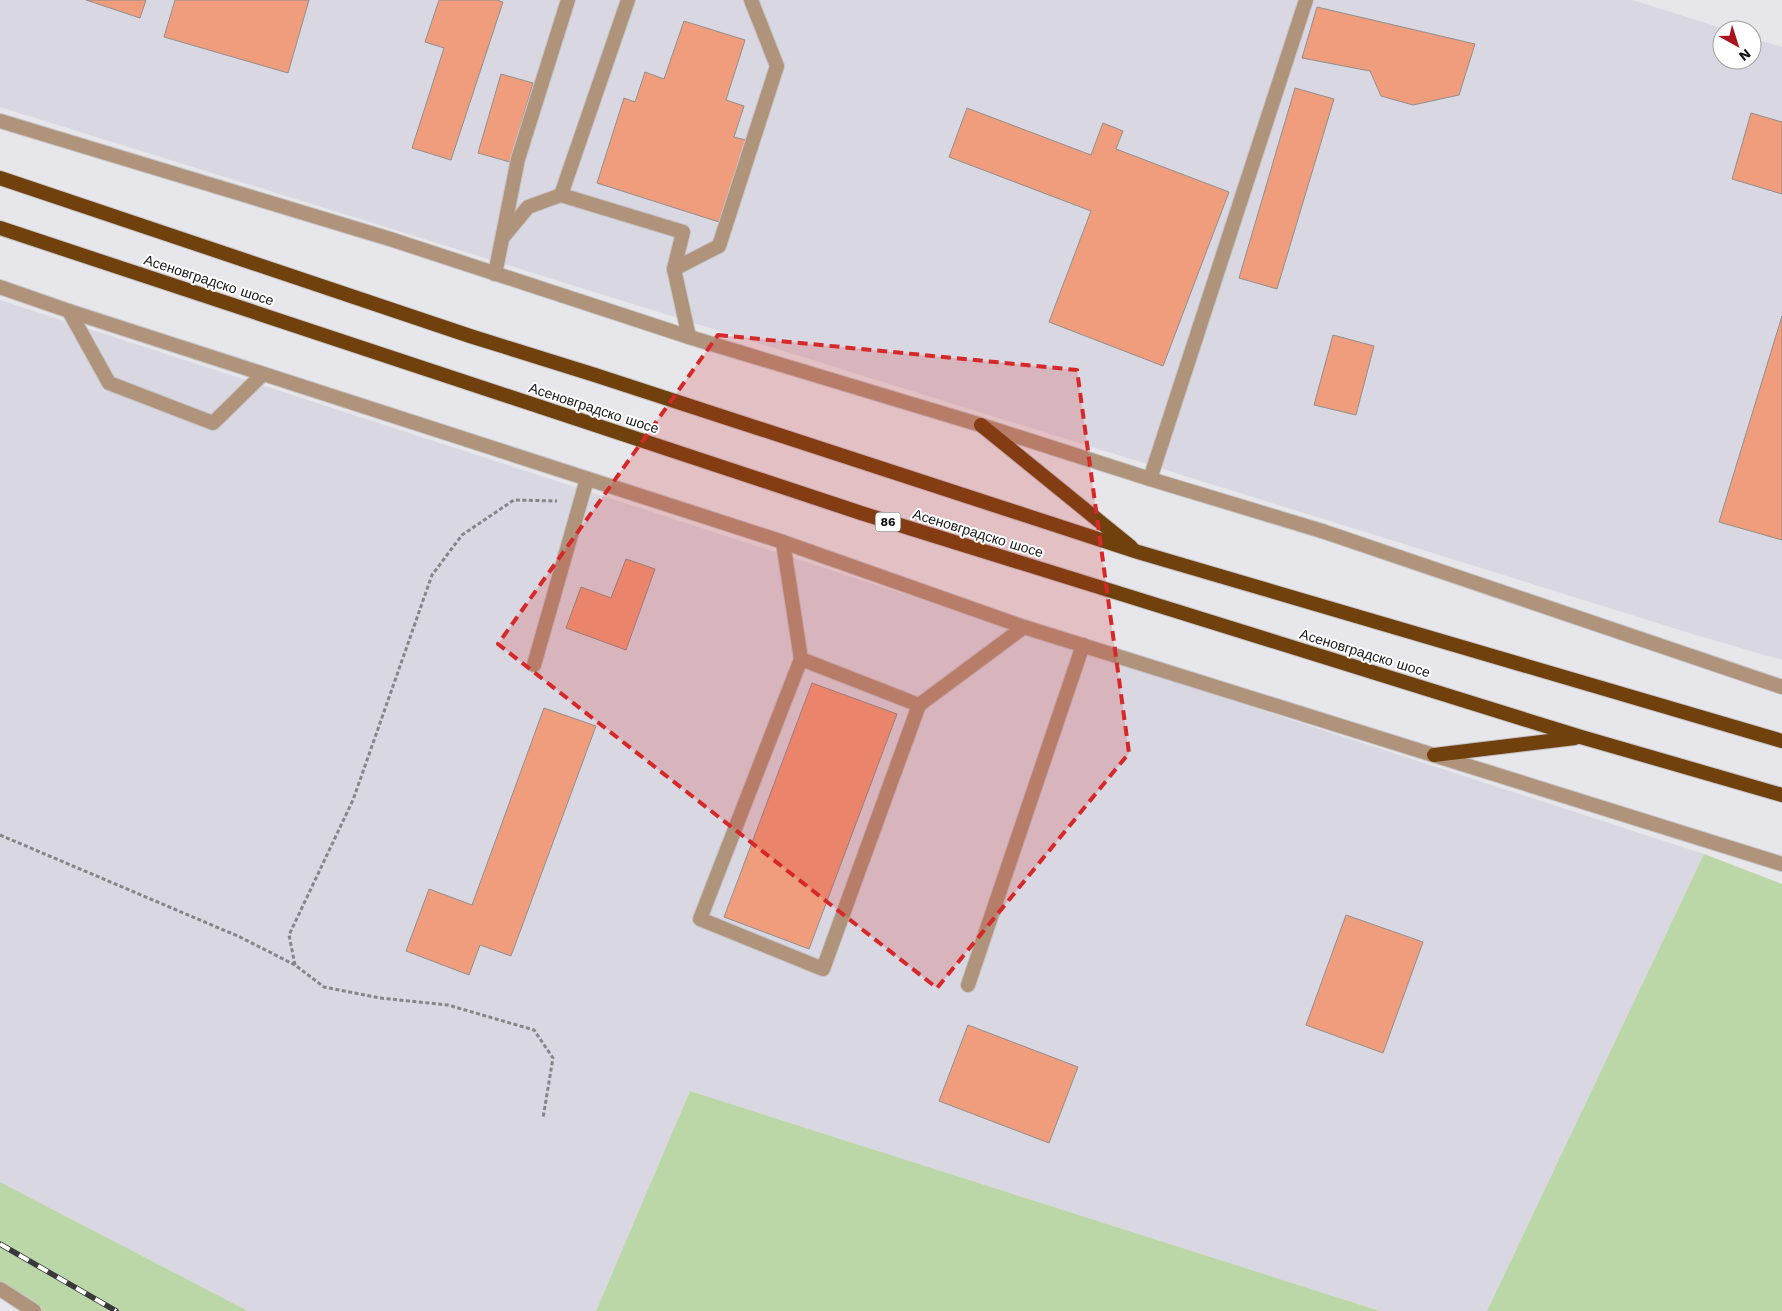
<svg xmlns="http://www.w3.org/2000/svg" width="1782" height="1311" viewBox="0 0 1782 1311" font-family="'Work Sans',sans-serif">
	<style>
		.built { fill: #d9d7e1 }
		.green { fill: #bcd7a7 }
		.building { fill: #ef9d7d; stroke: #928e8d }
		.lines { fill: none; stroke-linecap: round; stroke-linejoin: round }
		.service-casing { stroke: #c5c4c8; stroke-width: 16 }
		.minor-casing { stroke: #c5c4c8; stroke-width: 16 }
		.trunk-casing { stroke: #c5c4c8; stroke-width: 16 }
		.path { stroke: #868588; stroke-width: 3; stroke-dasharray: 4 2.5; stroke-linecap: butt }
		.service { stroke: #af937a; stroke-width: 14 }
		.minor { stroke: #af937a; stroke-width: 14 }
		.trunk { stroke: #70410d; stroke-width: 14 }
		.rail-casing { stroke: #39383a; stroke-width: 5.5 }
		.rail { stroke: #fff; stroke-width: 4; stroke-dasharray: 11; stroke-linecap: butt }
		.marked { fill: #d62828; fill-opacity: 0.2; stroke: #d62828; stroke-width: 4; stroke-dasharray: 10 6; stroke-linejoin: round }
		.labels { text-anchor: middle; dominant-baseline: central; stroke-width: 4; stroke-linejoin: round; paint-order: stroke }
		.shield { fill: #fff; stroke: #5b5a5b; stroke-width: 1 }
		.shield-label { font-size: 12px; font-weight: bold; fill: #151415 }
		.street-label { font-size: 14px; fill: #151415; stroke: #fff }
	</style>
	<rect width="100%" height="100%" fill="#e7e6ea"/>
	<g class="built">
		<path d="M 0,0 L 1632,0 L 1728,30 L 1722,30 L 1722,60 L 1752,60 L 1752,38 L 1782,47 L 1782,660 L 1696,635 L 0,107 Z"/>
		<path d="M 0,300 L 1704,854 L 1487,1311 L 1380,1311 L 690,1091 L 596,1311 L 248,1311 L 0,1182 Z"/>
	</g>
	<g class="green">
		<path d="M 1704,854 L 1782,884 L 1782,1311 L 1487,1311 Z"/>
		<path d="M 690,1091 L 1380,1311 L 596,1311 Z"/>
		<path d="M 0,1182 L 248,1311 L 32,1311 L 0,1292 Z"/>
	</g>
	<g class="building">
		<path d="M 86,0 L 146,0 L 140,18 Z"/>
		<path d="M 175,0 L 309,0 L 288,73 L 164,37 Z"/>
		<path d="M 439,0 L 497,0 L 503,2 L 451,160 L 412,148 L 444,48 L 425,42 Z"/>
		<path d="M 1317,7 L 1475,44 L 1459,95 L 1413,105 L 1381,96 L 1370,71 L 1302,58 Z"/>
		<path d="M 684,21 L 745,40 L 726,100 L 744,106 L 734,137 L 746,140 L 719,222 L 597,183 L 624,98 L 635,102 L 645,72 L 664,79 Z"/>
		<path d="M 501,74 L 533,83 L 510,162 L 478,153 Z"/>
		<path d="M 1295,88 L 1334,99 L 1277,289 L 1239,278 Z"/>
		<path d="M 967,108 L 1091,155 L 1103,123 L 1123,131 L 1116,149 L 1229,192 L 1163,366 L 1049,322 L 1091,211 L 949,157 Z"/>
		<path d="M 1751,113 L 1782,122 L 1782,194 L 1732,179 Z"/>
		<path d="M 1782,316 L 1782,540 L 1719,522 Z"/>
		<path d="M 1333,335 L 1374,346 L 1356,415 L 1314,405 Z"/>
		<path d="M 626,559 L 655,569 L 626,650 L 566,628 L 581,587 L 611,598 Z"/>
		<path d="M 812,683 L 897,714 L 809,949 L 724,917 Z"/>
		<path d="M 544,708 L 596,726 L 511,956 L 480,945 L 469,975 L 406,951 L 429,889 L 472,905 Z"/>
		<path d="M 1346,915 L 1423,942 L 1383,1053 L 1306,1025 Z"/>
		<path d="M 968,1025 L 1078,1067 L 1049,1143 L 939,1101 Z"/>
	</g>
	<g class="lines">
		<g class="service-casing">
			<g id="service">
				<path d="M 561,195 L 683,232 L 674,269 L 689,337"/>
				<path d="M 504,236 L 528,207 L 561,195 L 628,0"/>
				<path d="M 674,269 L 719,246 L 777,66 L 751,0"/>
				<path d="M 495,274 L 518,159 L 568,0"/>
				<path d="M 69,311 L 109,383 L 213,423 L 263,374"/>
				<path d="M 783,542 L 801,659 L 700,919 L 823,969 L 919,705"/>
				<path d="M 801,659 L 919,705 L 1024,627"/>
				<path d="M 534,665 L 587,479"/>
				<path d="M 968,985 L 1083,645"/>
				<path d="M 0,1289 L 34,1311"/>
			</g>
		</g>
		<g class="minor-casing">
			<g id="minor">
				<path d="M 0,121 L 390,239 L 689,337 L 981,425 L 1150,479 L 1322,531 L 1782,687"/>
				<path d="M 0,287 L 69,311 L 783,542 L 1024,627 L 1782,864"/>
				<path d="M 1150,479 L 1306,0"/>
			</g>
		</g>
		<g class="trunk-casing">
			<g id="trunk">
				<path d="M 0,178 L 470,336 L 595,375 L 1138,552 L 1782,741"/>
				<path d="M 0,228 L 861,513 L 1581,737 L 1782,795"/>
				<path d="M 981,425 L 1131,547"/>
				<path d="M 1434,755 L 1575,738"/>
			</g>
		</g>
		<g class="path">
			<path d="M 0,835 L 240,937 L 295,965 L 324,987 L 380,998 L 448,1005 L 534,1030 L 553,1058 L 543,1118"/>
			<path d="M 295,965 L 289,935 L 353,800 L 432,575 L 462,535 L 514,500 L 557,501"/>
		</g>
		<use href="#service" class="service"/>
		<use href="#minor" class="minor"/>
		<use href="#trunk" class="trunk"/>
		<g class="rail-casing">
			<path id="rail" d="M 0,1244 L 116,1311"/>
		</g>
		<use href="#rail" class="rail"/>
	</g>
	<path class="marked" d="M 718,335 L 1077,370 L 1129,753 L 937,988 L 498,644 Z"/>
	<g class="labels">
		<rect class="shield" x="875.5" y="512.5" width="25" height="19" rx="4"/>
		<g class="shield-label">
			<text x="888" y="522">86</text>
		</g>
		<g class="street-label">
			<text transform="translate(209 280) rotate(18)">Асеновградско шосе</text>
			<text transform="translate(594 408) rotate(18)">Асеновградско шосе</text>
			<text transform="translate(978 533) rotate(17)">Асеновградско шосе</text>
			<text transform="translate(1365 653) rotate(17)">Асеновградско шосе</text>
		</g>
	</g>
	<g transform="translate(1737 45) rotate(141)"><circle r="24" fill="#ffffff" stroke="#a1a1a1"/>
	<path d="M0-4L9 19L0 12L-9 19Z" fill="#a9141e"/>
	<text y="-8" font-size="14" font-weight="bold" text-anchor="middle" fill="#151415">N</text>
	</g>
</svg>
